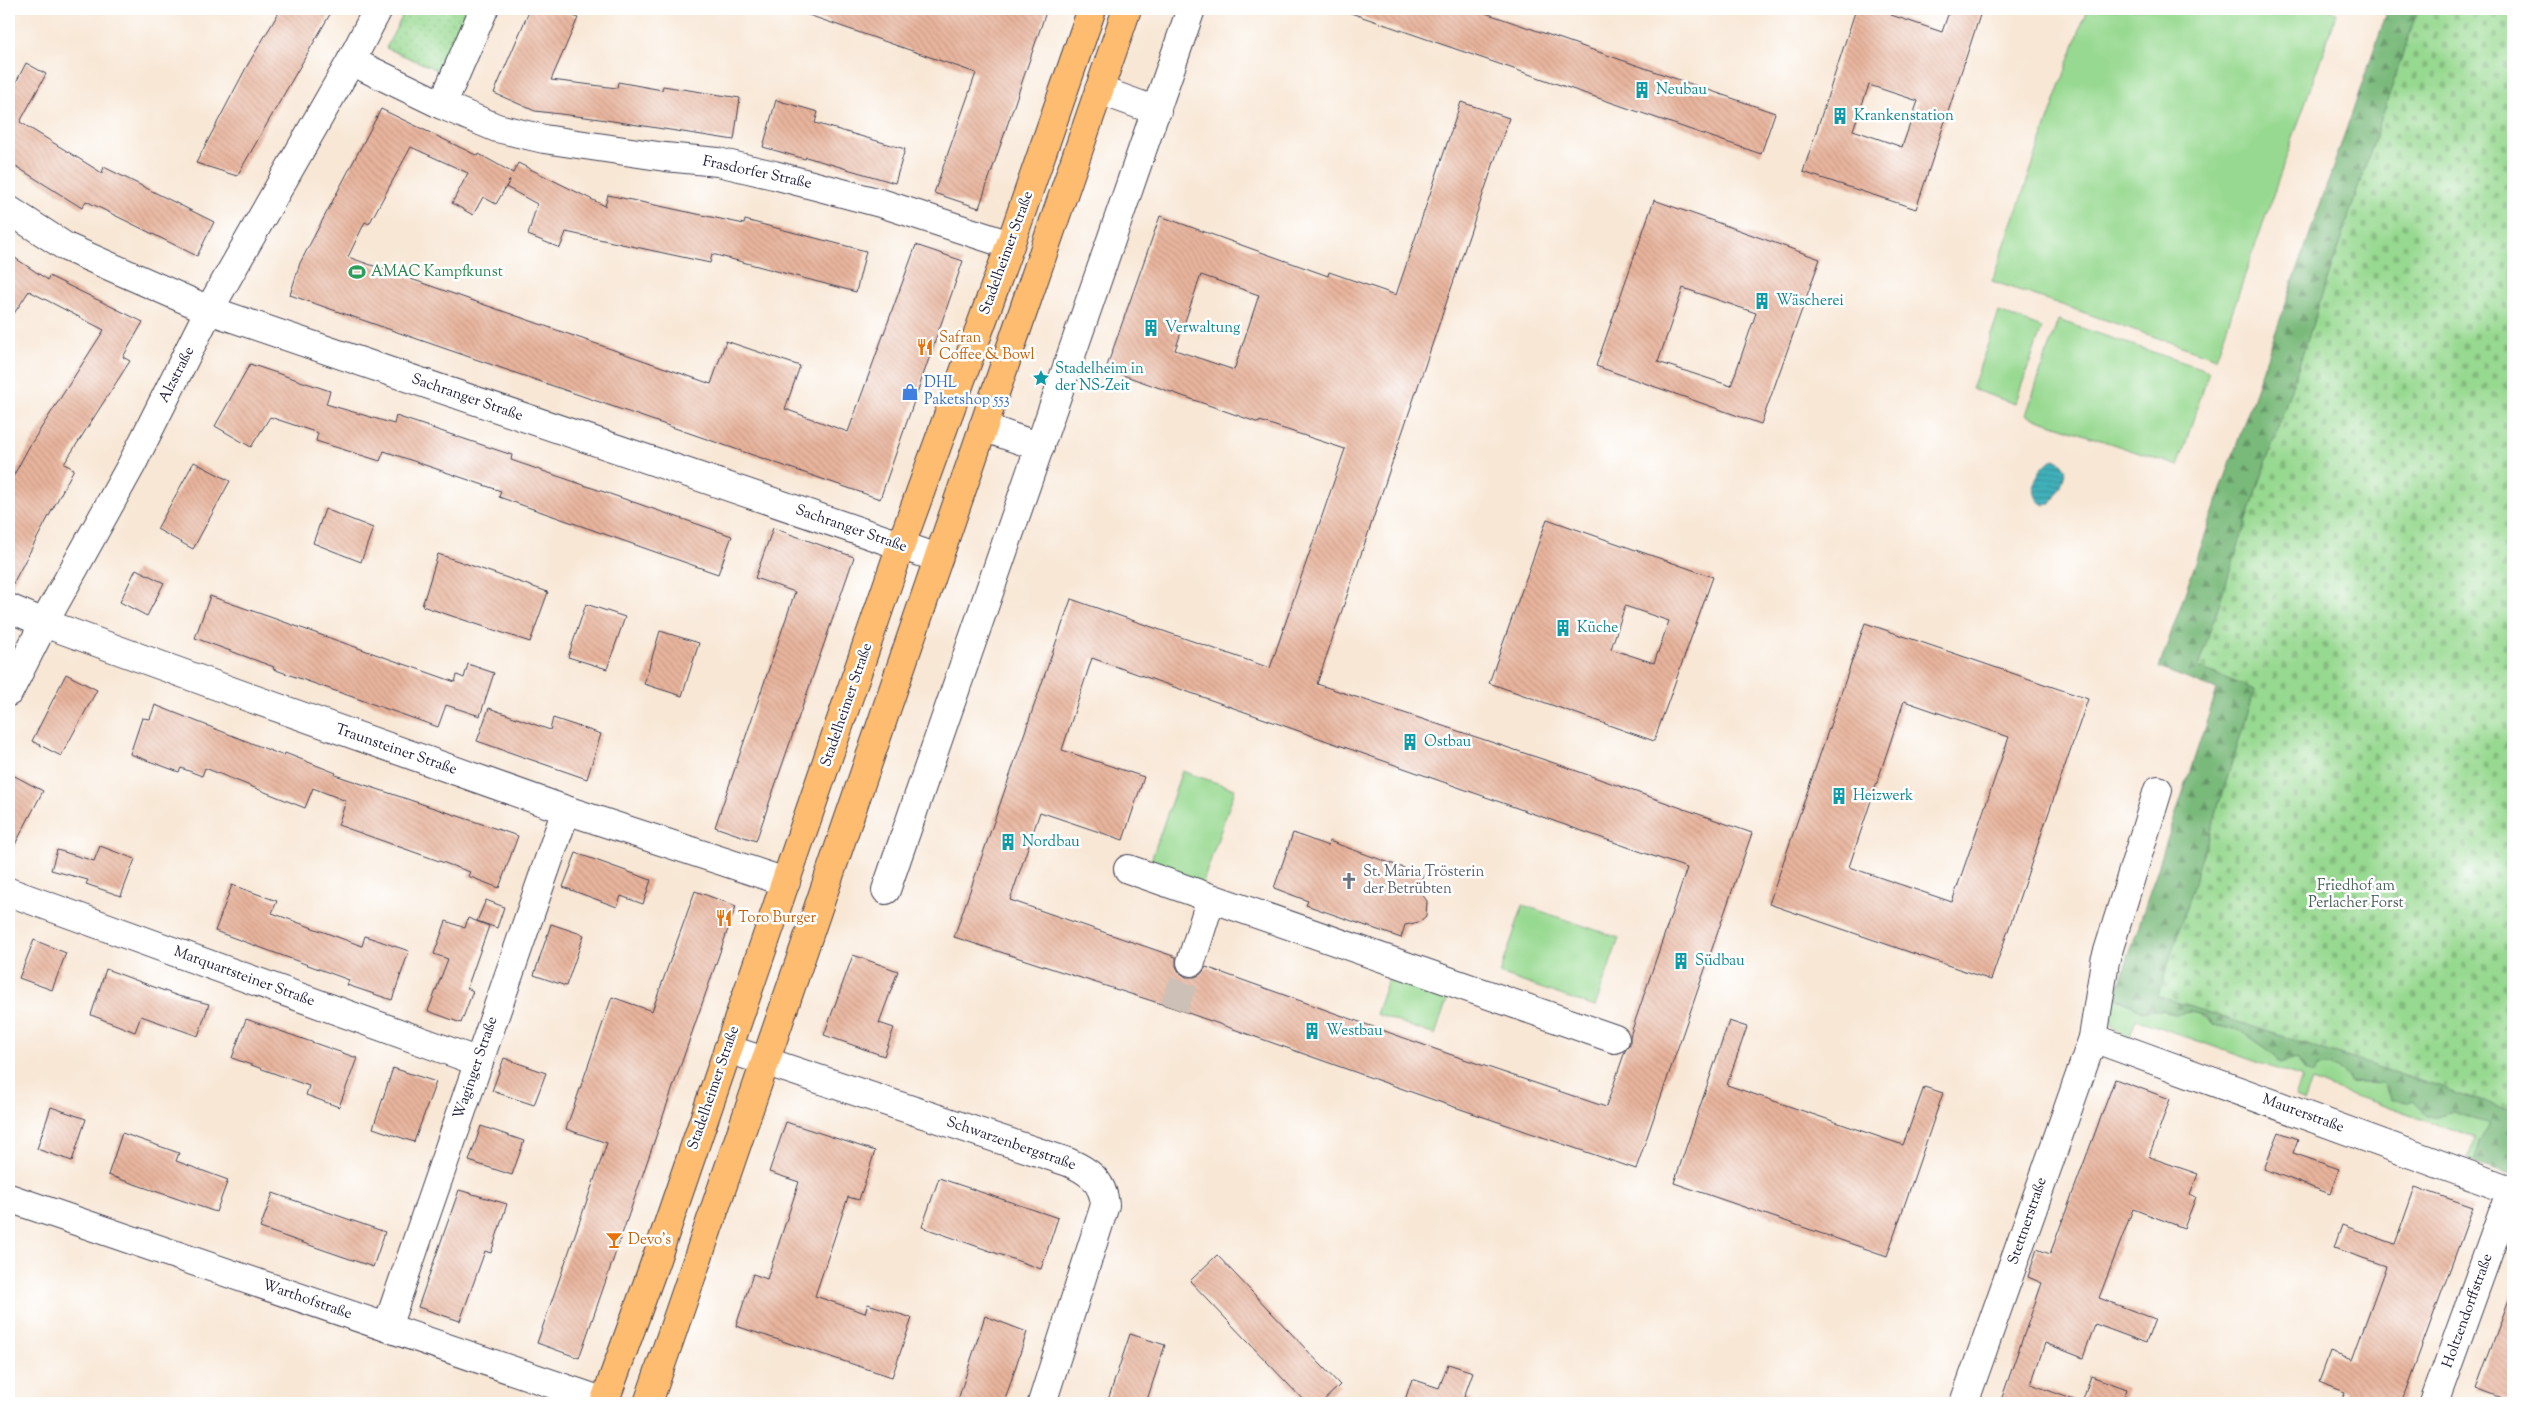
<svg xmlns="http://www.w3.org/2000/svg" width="2522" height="1412" viewBox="0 0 2522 1412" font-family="'Sorts Mill Goudy',serif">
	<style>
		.grass { fill: #97d990; stroke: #5c7e66 }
		.forest { fill: url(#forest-firs); stroke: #4e6e5a }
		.cemetery { fill: url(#cemetery-stones); stroke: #5c7e66 }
		.park { fill: url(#park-dots); stroke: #5c7e66 }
		.water { fill: url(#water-rules); stroke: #31697a }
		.building { fill: url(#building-back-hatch); fill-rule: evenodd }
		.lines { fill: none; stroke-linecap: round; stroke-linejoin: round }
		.minor-tunnel { stroke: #cdc0b6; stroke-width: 28; stroke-dasharray: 28 14; stroke-linecap: butt }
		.minor-casing { stroke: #424052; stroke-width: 30 }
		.major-casing { stroke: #424052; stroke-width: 30 }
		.minor { stroke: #fff; stroke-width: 28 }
		.major { stroke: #fdbc6f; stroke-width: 28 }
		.labels { text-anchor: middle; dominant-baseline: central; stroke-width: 5; stroke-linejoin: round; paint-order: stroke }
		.culture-label { font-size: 15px; fill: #0d838f; stroke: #fff; text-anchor: start }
		.street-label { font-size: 15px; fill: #22223b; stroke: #fff }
		.leisure-label { font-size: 15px; fill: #27864d; stroke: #fff; text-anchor: start }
		.food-label { font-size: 15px; fill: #c56008; stroke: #fff; text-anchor: start }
		.shop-label { font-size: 15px; fill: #366cbe; stroke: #fff; text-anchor: start }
		.worship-label { font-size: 15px; fill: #5b616d; stroke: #fff; text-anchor: start }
		.park-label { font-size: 15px; fill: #4b6259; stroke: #fff }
	</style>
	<defs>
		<pattern id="forest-firs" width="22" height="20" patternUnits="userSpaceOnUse" patternTransform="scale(1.25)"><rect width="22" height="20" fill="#79b97a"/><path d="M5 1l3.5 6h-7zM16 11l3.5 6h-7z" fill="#639665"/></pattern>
		<pattern id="cemetery-stones" width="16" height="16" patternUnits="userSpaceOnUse" patternTransform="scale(1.25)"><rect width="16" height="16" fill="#97d990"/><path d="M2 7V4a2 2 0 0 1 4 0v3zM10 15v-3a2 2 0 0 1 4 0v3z" fill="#82ba7d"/></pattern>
		<pattern id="park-dots" width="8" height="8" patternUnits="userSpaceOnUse" patternTransform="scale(1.25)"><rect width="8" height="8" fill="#97d990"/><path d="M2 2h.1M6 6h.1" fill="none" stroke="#82ba7d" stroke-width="1.8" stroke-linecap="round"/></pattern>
		<pattern id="water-rules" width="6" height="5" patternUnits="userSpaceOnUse" patternTransform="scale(1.25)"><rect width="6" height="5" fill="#40b0b9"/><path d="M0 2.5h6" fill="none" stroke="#358f98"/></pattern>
		<pattern id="building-back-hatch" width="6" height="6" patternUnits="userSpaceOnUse" patternTransform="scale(1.25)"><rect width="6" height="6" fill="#e8b49c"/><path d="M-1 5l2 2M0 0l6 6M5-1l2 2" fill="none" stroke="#c79a87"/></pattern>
	</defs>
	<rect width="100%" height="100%" fill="#fff"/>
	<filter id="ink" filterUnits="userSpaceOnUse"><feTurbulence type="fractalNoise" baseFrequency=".02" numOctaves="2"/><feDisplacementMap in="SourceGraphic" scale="10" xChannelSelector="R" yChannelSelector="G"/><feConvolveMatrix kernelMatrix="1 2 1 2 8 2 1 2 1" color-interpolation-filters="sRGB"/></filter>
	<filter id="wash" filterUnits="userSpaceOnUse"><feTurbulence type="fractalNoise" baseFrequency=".0096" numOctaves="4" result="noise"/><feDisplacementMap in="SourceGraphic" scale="20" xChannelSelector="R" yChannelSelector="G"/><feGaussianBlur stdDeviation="1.12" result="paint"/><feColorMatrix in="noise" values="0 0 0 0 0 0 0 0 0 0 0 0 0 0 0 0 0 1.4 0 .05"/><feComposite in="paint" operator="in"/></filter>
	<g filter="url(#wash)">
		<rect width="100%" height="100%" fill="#f8e7d5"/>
		<g class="grass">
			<path d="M 2087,9 L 2326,9 L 2337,12 L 2216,358 L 1992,281 Z"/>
			<path d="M 1999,312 L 2042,328 L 2015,404 L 1972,389 Z"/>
			<path d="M 2058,320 L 2209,371 L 2178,466 L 2026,415 Z"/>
			<path d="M 1182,771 L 1235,789 L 1202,885 L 1149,866 Z"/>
			<path d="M 1523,905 L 1619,938 L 1595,1007 L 1500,974 Z"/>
			<path d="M 1390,974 L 1449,994 L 1435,1035 L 1376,1014 Z"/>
			<path d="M 2115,997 L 2125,1001 L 2142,1011 L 2163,1010 L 2167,1013 C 2187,1014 2200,1007 2214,1025 L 2239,1030 L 2275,1055 L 2297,1058 L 2305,1072 C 2310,1070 2316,1066 2320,1065 C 2331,1064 2348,1072 2350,1082 L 2383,1084 L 2388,1093 L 2417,1102 L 2428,1115 L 2436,1116 L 2454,1111 L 2489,1124 L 2489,1128 L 2479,1142 L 2474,1162 L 2468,1159 L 2475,1138 L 2312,1081 L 2304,1101 L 2295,1097 L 2302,1078 L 2136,1019 L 2129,1039 L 2112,1026 L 2110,1017 Z"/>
		</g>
		<path class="forest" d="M 2388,9 L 2418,9 L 2198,667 L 2255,690 L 2158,996 L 2513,1111 L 2513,1176 L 2474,1162 L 2479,1142 L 2489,1128 L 2489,1124 L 2454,1111 L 2436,1116 L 2428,1115 L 2412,1100 L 2406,1103 L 2390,1099 L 2387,1088 L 2383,1084 L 2350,1082 C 2348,1071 2326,1062 2316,1068 L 2314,1074 L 2305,1072 L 2297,1058 L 2279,1063 L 2275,1055 L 2239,1030 L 2214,1025 L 2206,1015 L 2190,1012 L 2174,1014 L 2162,1010 L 2142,1011 L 2125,1001 L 2115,997 L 2217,690 L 2159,668 Z"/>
		<path class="cemetery" d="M 2418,9 L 2513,9 L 2513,1111 L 2158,996 L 2255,690 L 2198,667 Z"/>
		<path class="park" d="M 406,9 L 471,9 L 442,72 L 386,48 Z"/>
		<path class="water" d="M 2055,459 L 2062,463 L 2066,469 L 2061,486 L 2051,504 L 2044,505 C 2025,496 2037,464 2055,459 Z"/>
		<g id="blocks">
			<g class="building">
				<path d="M 281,9 L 333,9 L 237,176 L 196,163 L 247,66 Z"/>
				<path d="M 530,9 L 558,9 L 578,18 L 551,80 L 617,88 L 618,82 L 662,90 L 663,86 L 740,98 L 734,140 L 593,118 L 535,111 L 494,93 Z"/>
				<path d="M 801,9 L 1047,9 L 979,208 L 934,193 L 976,73 L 800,12 Z"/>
				<path d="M 1349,9 L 1474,9 L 1775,113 L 1761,154 L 1348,12 Z"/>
				<path d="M 1856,9 L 1893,9 L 1891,15 L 1942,32 L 1950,9 L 1982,9 L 1916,209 L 1803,172 ZM 1869,85 L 1918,101 L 1902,147 L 1853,130 Z"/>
				<path d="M 26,63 L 46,74 L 20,122 L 102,173 L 104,167 L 214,222 L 197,256 L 86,201 L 82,208 L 9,162 L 9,96 Z"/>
				<path d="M 776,100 L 818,112 L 815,123 L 905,149 L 895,183 L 806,157 L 805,159 L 763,147 Z"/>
				<path d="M 1461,102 L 1509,118 L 1317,684 L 1557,764 L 1752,833 L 1636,1169 L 1434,1100 L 1174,1008 L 954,937 L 1071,599 L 1270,668 L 1345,449 L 1260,421 L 1259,423 L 1106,369 L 1160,216 L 1328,276 L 1329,272 L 1396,295 ZM 1201,275 L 1259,295 L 1234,370 L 1175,350 ZM 1092,658 L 1687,868 L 1630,1036 L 1630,1044 L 1625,1051 L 1606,1107 L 1449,1054 L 1206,967 L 1201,974 L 1195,977 L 1186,977 L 1179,972 L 1176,966 L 1176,957 L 1010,900 L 1040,812 L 1123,840 L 1144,777 L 1062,750 Z"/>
				<path d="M 381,109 L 478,156 L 479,154 L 513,173 L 518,163 L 605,206 L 608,195 L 744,224 L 745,220 L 866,251 L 856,292 L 712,254 L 710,263 L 566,232 L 560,248 L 528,235 L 537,204 L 506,187 L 510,180 L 496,204 L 483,197 L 473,215 L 452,203 L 468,173 L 411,147 L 369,224 L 365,222 L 348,257 L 711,384 L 726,341 L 800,366 L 785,409 L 848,432 L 916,245 L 963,261 L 880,499 L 290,295 L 300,263 Z"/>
				<path d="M 1654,200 L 1820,259 L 1761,424 L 1596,366 ZM 1683,288 L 1756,313 L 1731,386 L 1658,362 Z"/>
				<path d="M 9,254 L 48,280 L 49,276 L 143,322 L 123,357 L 130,361 L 64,464 L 74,469 L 9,591 L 9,484 L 29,447 L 104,330 L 29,291 L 9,321 Z"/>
				<path d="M 250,364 L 330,391 L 326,404 L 394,424 L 396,416 L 512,455 L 511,460 L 732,536 L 718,574 L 499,497 L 501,491 L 384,451 L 380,461 L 316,441 L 318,433 L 270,417 L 251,447 L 215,426 Z"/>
				<path d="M 194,462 L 230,481 L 193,549 L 157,529 Z"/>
				<path d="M 325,509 L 373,528 L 361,562 L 313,543 Z"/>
				<path d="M 1547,519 L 1713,577 L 1654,741 L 1489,683 ZM 1625,606 L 1669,621 L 1654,663 L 1611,649 Z"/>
				<path d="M 773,528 L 854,557 L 756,841 L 715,827 L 795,592 L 755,578 Z"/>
				<path d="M 438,554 L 548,592 L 530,642 L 422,606 Z"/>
				<path d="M 136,569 L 164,583 L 147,616 L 120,602 Z"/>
				<path d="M 210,596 L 455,682 L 457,675 L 464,678 L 468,664 L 494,673 L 480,716 L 446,705 L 438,727 L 273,669 L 274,667 L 195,638 Z"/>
				<path d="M 586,604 L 625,617 L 607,669 L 568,657 Z"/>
				<path d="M 1865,623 L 2088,699 L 1991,980 L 1769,904 ZM 1904,701 L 2009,737 L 1952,902 L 1849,867 Z"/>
				<path d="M 660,631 L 699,643 L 682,696 L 644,684 Z"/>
				<path d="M 66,674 L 97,690 L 61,756 L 32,741 Z"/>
				<path d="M 155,705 L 284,756 L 285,753 L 336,773 L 335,775 L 518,836 L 499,888 L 468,876 L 470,872 L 338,825 L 346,801 L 313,788 L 305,808 L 205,768 L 202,776 L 181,768 L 179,772 L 130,754 L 142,718 L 150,719 Z"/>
				<path d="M 489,708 L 550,730 L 553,718 L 601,734 L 587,779 L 477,741 Z"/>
				<path d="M 9,773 L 43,791 L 9,856 Z"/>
				<path d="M 1293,833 L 1328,846 L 1329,841 L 1423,875 L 1418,889 L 1427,901 L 1426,916 L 1419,922 L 1405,925 L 1401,938 L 1306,905 L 1308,901 L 1274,888 Z"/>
				<path d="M 100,846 L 135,859 L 121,896 L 86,884 L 88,880 L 51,870 L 57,850 L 94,861 Z"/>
				<path d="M 576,853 L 651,880 L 643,904 L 621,896 L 617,907 L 563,887 Z"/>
				<path d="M 232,885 L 277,901 L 272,913 L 362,946 L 365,936 L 409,951 L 392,1000 L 347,985 L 349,980 L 215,931 Z"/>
				<path d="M 695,891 L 736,906 L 579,1358 L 537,1343 L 607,1143 L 566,1129 L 612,997 L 652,1011 Z"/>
				<path d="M 486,900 L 504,907 L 497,928 L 477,921 Z"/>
				<path d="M 468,918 L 489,926 L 467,988 L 473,991 L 461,1023 L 428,1011 L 448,959 L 434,954 L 446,921 L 465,928 Z"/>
				<path d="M 551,924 L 584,935 L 566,986 L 534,975 Z"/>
				<path d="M 34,940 L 66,953 L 52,990 L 19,978 Z"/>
				<path d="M 853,955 L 898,971 L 879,1023 L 894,1028 L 884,1056 L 824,1035 Z"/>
				<path d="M 106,969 L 178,996 L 209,1004 L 198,1036 L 141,1016 L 135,1032 L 91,1015 Z"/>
				<path d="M 246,1019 L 357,1058 L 339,1107 L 306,1095 L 309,1086 L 232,1058 Z"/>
				<path d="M 1729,1021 L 1747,1027 L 1727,1085 L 1903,1145 L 1924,1087 L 1943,1093 L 1887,1256 L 1674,1183 Z"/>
				<path d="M 504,1058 L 546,1073 L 534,1105 L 492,1091 Z"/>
				<path d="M 393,1068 L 436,1082 L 414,1142 L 373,1128 Z"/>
				<path d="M 2115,1079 L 2170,1099 L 2149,1157 L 2198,1174 L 2190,1194 L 2196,1197 L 2184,1228 L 2133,1209 L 2099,1298 L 2155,1319 L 2146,1343 L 2095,1324 L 2083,1358 L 2045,1343 L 2031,1384 L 2077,1401 L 2077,1403 L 2000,1403 L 2042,1283 L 2028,1277 L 2037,1249 L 2050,1254 Z"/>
				<path d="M 51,1107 L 86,1119 L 72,1161 L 37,1149 Z"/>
				<path d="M 786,1122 L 875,1151 L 859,1200 L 848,1197 L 815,1296 L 865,1313 L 868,1304 L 912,1318 L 892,1377 L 736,1326 L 753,1274 L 767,1279 L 799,1182 L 769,1172 Z"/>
				<path d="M 481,1126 L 524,1141 L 512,1175 L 469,1161 Z"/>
				<path d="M 2279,1132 L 2298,1139 L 2293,1153 L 2339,1169 L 2330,1194 L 2264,1169 Z"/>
				<path d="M 122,1133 L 179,1153 L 176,1161 L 228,1180 L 216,1212 L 108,1175 Z"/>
				<path d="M 939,1178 L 1058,1218 L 1041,1269 L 922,1227 Z"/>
				<path d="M 2415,1187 L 2473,1207 L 2401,1403 L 2341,1403 L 2345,1392 L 2319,1382 L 2330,1352 L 2352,1360 L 2386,1266 L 2334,1248 L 2342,1225 L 2395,1244 Z"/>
				<path d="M 459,1190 L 507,1204 L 491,1253 L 485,1251 L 460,1321 L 418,1307 Z"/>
				<path d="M 273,1193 L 385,1232 L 373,1267 L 260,1228 Z"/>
				<path d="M 1217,1255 L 1340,1385 L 1321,1403 L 1306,1403 L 1190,1281 Z"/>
				<path d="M 2511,1294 L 2513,1294 L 2513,1402 L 2476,1388 Z"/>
				<path d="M 985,1316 L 1027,1332 L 1004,1403 L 957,1403 Z"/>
				<path d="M 1130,1334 L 1165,1345 L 1146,1403 L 1107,1403 Z"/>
				<path d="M 1448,1364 L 1473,1372 L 1464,1397 L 1473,1400 L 1472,1403 L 1404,1403 L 1412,1379 L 1439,1388 Z"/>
				<path d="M 2091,1376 L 2127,1389 L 2122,1403 L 2082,1403 Z"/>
			</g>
		</g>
	</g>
	<g filter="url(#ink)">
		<use href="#blocks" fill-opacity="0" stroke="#424052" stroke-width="1"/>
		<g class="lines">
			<path class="minor-tunnel" d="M 1174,1008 L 1191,962"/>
			<g class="minor-casing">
				<g id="minor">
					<path d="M 351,61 L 442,105 L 484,9"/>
					<path d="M 1099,90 L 1157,111"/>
					<path d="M 442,105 L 497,128 L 544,139 L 665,157 L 718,162 L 774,175 L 884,204 L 1010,245"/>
					<path d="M 9,210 L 66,247 L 209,310 L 938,558"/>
					<path d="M 983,427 L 1040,447"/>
					<path d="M 9,608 L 44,623 L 245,696 L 566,810 L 786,882"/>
					<path d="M 9,692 L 44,623 L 132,464 L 209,310 L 351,61 L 378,9"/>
					<path d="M 1128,869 L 1615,1039"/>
					<path d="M 886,890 L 1191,9"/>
					<path d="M 9,892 L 479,1062"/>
					<path d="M 1191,962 L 1211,898"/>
					<path d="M 2093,1038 L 2513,1191"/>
					<path d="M 728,1049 L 1068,1162 C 1089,1171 1103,1181 1105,1205 L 1042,1403"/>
					<path d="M 9,1198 L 605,1402"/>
					<path d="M 387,1327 L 566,810"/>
					<path d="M 1964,1403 L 2093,1038 L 2105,961 L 2158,790"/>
					<path d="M 2434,1403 L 2511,1190"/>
				</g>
			</g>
			<g class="major-casing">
				<g id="major">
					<path d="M 604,1403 L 652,1271 L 901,545 L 1010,245 L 1092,9"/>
					<path d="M 648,1403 L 1127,9"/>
				</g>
			</g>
			<use href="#minor" class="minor"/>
			<use href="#major" class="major"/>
		</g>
	</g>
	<defs>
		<g id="building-bare" transform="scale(1.35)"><path d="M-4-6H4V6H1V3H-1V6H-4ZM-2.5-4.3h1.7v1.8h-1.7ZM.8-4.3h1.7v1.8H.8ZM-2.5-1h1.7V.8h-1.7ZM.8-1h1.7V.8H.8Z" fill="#0f9aa8" stroke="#fff" stroke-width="2.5" paint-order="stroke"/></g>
		<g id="stadium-bare" transform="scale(1.35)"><path d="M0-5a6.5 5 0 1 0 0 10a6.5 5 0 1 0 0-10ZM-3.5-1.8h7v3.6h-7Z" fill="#2e9e5b" stroke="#fff" stroke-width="2.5" paint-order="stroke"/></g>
		<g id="restaurant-bare" transform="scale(1.35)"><path d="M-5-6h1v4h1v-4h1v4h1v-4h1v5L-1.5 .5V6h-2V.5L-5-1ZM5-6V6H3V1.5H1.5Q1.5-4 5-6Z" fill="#e8710a" stroke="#fff" stroke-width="2.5" paint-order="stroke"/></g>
		<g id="sight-bare" transform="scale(1.35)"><path d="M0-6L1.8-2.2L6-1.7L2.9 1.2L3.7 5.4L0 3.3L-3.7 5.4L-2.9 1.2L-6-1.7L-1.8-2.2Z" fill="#0f9aa8" stroke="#fff" stroke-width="2.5" paint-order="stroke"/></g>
		<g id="shop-bare" transform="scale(1.35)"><path d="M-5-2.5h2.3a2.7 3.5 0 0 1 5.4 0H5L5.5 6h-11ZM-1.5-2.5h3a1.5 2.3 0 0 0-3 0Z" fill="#3f7fe0" stroke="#fff" stroke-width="2.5" paint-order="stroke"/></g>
		<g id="church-bare" transform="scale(1.35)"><path d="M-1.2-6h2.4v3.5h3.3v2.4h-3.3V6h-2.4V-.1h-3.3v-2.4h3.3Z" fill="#6b7280" stroke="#fff" stroke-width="2.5" paint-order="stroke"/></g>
		<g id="bar-bare" transform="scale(1.35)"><path d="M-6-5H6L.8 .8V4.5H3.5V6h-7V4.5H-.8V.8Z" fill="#e8710a" stroke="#fff" stroke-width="2.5" paint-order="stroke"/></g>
	</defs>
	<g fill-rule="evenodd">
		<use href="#building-bare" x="1642" y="90"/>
		<use href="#building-bare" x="1840" y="116"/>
		<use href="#stadium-bare" x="357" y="272"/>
		<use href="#building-bare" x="1762" y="301"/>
		<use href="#building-bare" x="1151" y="328"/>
		<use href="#restaurant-bare" x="925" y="347"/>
		<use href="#sight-bare" x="1041" y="378"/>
		<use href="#shop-bare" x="910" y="392"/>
		<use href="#building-bare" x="1563" y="628"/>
		<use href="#building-bare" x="1410" y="742"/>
		<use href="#building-bare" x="1839" y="796"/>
		<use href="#building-bare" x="1008" y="842"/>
		<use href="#church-bare" x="1349" y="881"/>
		<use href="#restaurant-bare" x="724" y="918"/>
		<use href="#building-bare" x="1681" y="961"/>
		<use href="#building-bare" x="1312" y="1031"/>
		<use href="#bar-bare" x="614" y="1240"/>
	</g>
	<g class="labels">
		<g class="culture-label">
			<text x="1656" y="90">Neubau</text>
			<text x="1854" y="116">Krankenstation</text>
			<text x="1776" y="301">Wäscherei</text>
			<text x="1165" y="328">Verwaltung</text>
			<text x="1055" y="369">Stadelheim in<tspan x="1055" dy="17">der NS-Zeit</tspan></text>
			<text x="1577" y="628">Küche</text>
			<text x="1424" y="742">Ostbau</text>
			<text x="1853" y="796">Heizwerk</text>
			<text x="1022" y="842">Nordbau</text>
			<text x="1695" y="961">Südbau</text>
			<text x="1326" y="1031">Westbau</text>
		</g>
		<g class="street-label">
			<text transform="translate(757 173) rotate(12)">Frasdorfer Straße</text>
			<text transform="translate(1007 253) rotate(-70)">Stadelheimer Straße</text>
			<text transform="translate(177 375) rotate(-63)">Alzstraße</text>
			<text transform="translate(467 398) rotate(19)">Sachranger Straße</text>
			<text transform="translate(851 529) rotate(19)">Sachranger Straße</text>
			<text transform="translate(847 705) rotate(-71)">Stadelheimer Straße</text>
			<text transform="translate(396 750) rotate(19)">Traunsteiner Straße</text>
			<text transform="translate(244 977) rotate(20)">Marquartsteiner Straße</text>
			<text transform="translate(476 1068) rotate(-71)">Waginger Straße</text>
			<text transform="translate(714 1088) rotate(-71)">Stadelheimer Straße</text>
			<text transform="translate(2303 1114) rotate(20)">Maurerstraße</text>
			<text transform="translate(1011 1144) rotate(19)">Schwarzenbergstraße</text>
			<text transform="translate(2028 1221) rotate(-71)">Stettnerstraße</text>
			<text transform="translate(307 1300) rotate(19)">Warthofstraße</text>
			<text transform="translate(2468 1311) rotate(-70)">Holtzendorffstraße</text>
		</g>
		<g class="leisure-label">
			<text x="371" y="272">AMAC Kampfkunst</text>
		</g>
		<g class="food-label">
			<text x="939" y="338">Safran<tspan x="939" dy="17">Coffee &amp; Bowl</tspan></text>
			<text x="738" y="918">Toro Burger</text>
			<text x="628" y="1240">Devo's</text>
		</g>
		<g class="shop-label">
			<text x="924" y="383">DHL<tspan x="924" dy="17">Paketshop 553</tspan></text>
		</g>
		<g class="worship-label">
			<text x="1363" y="872">St. Maria Trösterin<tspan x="1363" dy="17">der Betrübten</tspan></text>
		</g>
		<g class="park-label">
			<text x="2356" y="886">Friedhof am<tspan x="2356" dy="17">Perlacher Forst</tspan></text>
		</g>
	</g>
	<rect width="2522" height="1412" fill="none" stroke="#fff" stroke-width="30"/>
</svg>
